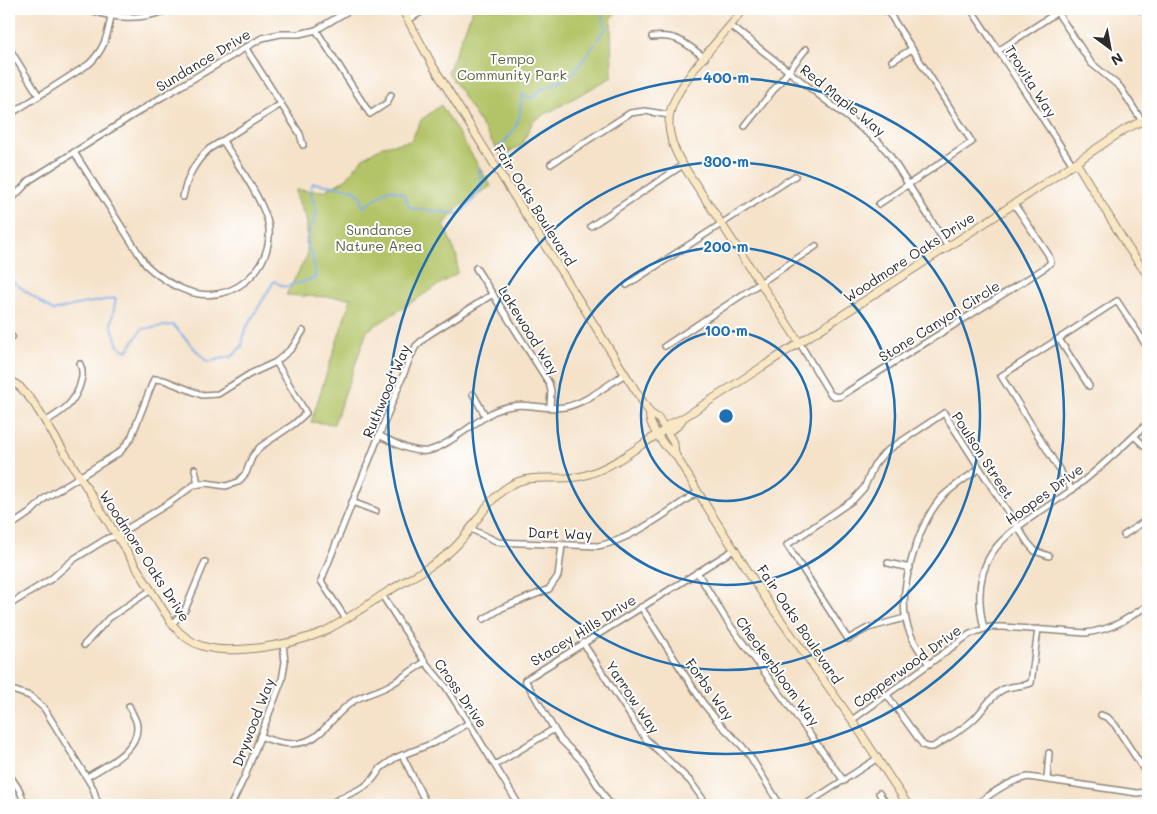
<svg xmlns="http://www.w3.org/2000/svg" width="1157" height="814" viewBox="0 0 1157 814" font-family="Mali,sans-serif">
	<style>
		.park { fill: #b3c467; stroke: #6f7849 }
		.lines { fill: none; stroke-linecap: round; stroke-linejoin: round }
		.stream { stroke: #7aa9e4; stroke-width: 2 }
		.street-casing { stroke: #90867a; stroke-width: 8 }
		.secondary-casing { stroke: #90867a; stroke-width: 9 }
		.street { stroke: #fff; stroke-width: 5 }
		.secondary { stroke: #fae7c3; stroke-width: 7 }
		.ring { fill: none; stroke: #1f6fb2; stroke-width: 2.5 }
		.labels { text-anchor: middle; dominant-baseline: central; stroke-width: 4; stroke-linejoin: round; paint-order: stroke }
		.park-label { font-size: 14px; fill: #5b6140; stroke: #fff }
		.street-label { font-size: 14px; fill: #2b2b2b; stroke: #fff }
		.centre { fill: #1f6fb2; stroke: #fff; stroke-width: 2.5 }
		.ring-label { font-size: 15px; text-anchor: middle; font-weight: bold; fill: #1f6fb2; stroke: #fff; stroke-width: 4; stroke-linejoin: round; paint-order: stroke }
	</style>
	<rect width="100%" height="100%" fill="#fff"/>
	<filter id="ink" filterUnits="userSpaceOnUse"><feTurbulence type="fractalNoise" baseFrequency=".02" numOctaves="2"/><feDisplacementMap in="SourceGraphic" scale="10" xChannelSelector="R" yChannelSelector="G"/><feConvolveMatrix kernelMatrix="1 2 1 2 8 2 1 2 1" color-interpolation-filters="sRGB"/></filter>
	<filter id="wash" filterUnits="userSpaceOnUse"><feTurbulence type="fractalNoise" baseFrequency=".0096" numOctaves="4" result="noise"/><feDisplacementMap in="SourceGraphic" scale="20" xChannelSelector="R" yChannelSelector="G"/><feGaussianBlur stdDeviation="1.12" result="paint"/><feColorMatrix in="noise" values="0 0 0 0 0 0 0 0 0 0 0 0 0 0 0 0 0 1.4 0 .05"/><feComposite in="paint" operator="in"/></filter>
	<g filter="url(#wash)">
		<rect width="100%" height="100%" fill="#f5e2c9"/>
		<g class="park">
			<path d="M 473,9 L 620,9 L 611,18 L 612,77 L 533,121 L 522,145 L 501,156 L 448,72 Z"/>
			<path d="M 441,105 L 491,186 L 456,209 L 444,225 L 457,257 L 457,273 L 367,331 L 334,424 L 311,422 L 351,298 L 286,295 L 307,256 L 307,222 L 297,198 L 296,190 L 324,191 L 345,180 L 363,158 L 383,146 L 411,141 L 421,120 Z"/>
		</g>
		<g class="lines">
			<g class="stream">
				<path d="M 597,41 L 606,28 L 600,9"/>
				<path d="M 497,149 C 517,130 520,123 522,95 L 533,98 L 541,89 L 571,76 L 595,44"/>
				<path d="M 9,279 L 53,311 L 76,305 L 116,298 L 111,324 L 118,346 L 127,351 L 142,329 L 173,325 L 207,362 L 233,356 L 242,346 L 245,330 L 274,281 L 284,287 L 316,278 L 312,253 L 305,243 L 317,212 L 310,190 L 313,183 L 353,189 L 362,198 L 361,204 L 364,207 L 389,189 L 403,193 L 410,208 L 459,214 L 473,200 L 482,187 L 479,167"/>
			</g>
		</g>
	</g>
	<g filter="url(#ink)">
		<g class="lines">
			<g class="street-casing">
				<g id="street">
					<path d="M 88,9 C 114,20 144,20 170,9"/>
					<path d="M 971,9 L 1073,165"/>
					<path d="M 1140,9 L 1140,10"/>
					<path d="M 1057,12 L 1091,63 L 1120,87 L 1142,121"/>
					<path d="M 408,20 L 426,9"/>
					<path d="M 731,26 L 879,142 L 889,154 L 948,247"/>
					<path d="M 316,30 L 370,114 L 387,103 L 391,95"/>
					<path d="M 652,37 C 677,34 685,43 705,58"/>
					<path d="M 245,47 L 300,134 L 303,145"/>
					<path d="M 9,48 L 39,96"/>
					<path d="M 998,51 L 1062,9"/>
					<path d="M 892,61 L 912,49"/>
					<path d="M 9,115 L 89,64 C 104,50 108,35 111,16"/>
					<path d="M 745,126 L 806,49"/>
					<path d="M 74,152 L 146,265 C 160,278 180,291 199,294 C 237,300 272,267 269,228 C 266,204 236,162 223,141"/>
					<path d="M 551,164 L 630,113 L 645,111 L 669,115"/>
					<path d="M 183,197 C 187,177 194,163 209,149 L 281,104"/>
					<path d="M 9,202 L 30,180 L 162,97 L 262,38 L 280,34 L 299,34 L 316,30 L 351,9"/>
					<path d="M 879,204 L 972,142 L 891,16 L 884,9"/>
					<path d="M 591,226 L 683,165"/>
					<path d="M 476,268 L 549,383 L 551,391 L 550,407"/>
					<path d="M 627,285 L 795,176"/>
					<path d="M 9,339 L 12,337"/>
					<path d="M 1059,339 L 1089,386"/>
					<path d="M 799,342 L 830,394 L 836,397 L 841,396 C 909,352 978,311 1046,267 L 1051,262 L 1048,254 L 1014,204"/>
					<path d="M 665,346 L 816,246"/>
					<path d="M 473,394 L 486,417"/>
					<path d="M 45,422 C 62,411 71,407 79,388 C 82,378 84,373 80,364"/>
					<path d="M 380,436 C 394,442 410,453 427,451 C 446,448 474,422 493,412 C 521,398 538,411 565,407 C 586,403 607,385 625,374"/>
					<path d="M 1134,436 L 1148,449"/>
					<path d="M 195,469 L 198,484"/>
					<path d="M 1072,490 L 1001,376 L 1117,301 L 1148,348"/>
					<path d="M 352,502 L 376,511"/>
					<path d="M 12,525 L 31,512 L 45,498 L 120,452 L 131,438 L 154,379 L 164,380 L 202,395 L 218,394 L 250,374 L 276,362 L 292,348 L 303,331"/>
					<path d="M 471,529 L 498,542 L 598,546 C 632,540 668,511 698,492"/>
					<path d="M 1124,535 L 1148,519"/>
					<path d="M 888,563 L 910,568"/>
					<path d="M 697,572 L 727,621 L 844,781"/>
					<path d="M 382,595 L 425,662 L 446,687 L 469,723 L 519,805"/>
					<path d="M 9,605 L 51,579 L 74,559 L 108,538 L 117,536 L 122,532 L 169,503 L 194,485 L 206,483 L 226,486 L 238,482 L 246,473 L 252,457 L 260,447 L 294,424 L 306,413 L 276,362"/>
					<path d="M 641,607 L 703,703 L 719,723 L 742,746 L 750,756 L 780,805"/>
					<path d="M 905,618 L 868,628 L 848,639 L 787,545 L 853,500 L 864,488 L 874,465 L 885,452 L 944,413 L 1028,543 L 1035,551 L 1049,556"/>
					<path d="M 346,619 L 321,581 L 410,358 L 416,346 L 428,335 L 493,294"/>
					<path d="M 484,619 L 502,608 L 549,589 L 558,576 L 562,545"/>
					<path d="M 172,624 L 185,610 L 205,562"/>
					<path d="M 984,629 C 964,545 1017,530 1073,489 C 1100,469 1124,445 1148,423"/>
					<path d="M 583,643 L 639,729 L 646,739 L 690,781 L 707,805"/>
					<path d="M 84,645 L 109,618 L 151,590"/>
					<path d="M 929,664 C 919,650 909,636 906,620 C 898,587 920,521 942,497 C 953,486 966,478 979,469"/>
					<path d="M 9,689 L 30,696 L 44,708 L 93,788 L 98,805"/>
					<path d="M 887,695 L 923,745 L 928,747 L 933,747 C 947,738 963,730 975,718 C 984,709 990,697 1002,690 C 1011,685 1022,687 1031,683 L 1038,629"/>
					<path d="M 1101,715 L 1108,718 L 1115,725 L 1148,776"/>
					<path d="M 852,720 L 970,634 L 990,627 L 1003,627 L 1086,633 C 1113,629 1126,620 1148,605"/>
					<path d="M 260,736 C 281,745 303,749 321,732 C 333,721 340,709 355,700 C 364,695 376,692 386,687 C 400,680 412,670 425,662"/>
					<path d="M 402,755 L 427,805"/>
					<path d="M 495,765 L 554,729"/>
					<path d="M 9,774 L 20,791 L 25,805"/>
					<path d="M 87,777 C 105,766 144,748 136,721 C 134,716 131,711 129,706"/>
					<path d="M 1047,779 L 1049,753"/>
					<path d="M 879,793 L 887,805"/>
					<path d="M 231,805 L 245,776 L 282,680 L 285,662 L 283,644"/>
					<path d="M 338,805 L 335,801 L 364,787 L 373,779 L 381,768 L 395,758 L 436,742 L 469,723"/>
					<path d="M 610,805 L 583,762 L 561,740 L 554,729 L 525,680 L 735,549"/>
					<path d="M 805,805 L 878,758"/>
					<path d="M 975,805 C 992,794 1007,781 1028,777 L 1137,793 L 1148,792"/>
				</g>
			</g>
			<g class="secondary-casing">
				<g id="secondary">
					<path d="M 402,9 L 433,66 L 625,374 L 650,413 L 658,418 L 670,437 L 674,444 L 675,454 L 712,515 L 768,602 L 852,720 L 908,805"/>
					<path d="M 744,9 C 724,34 676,84 670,113 C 666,131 674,150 683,165 L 799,342"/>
					<path d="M 1076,162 L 1127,246 L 1148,276"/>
					<path d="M 9,379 L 20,387 L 33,402 L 172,624 C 180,634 190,642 202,646 C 232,656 294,644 323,632 C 345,621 364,607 384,594 C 407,579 434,567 454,548 C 474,529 485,501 509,486 C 533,471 561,483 586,475 C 616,466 639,445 665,430 C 674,431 679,426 683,418"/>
					<path d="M 650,413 C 647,424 666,450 675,454"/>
					<path d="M 665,430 L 668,425 L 683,418 L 1014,204 L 1124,130 L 1142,121 L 1148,119"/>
				</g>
			</g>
			<use href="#street" class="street"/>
			<use href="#secondary" class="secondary"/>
		</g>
	</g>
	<g class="ring">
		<circle cx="726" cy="416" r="85"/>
		<circle cx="726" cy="416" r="169"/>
		<circle cx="726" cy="416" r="254"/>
		<circle cx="726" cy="416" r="338"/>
	</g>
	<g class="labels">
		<g class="park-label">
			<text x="512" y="58">Tempo<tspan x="512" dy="16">Community Park</tspan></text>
			<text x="379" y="229">Sundance<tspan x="379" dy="16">Nature Area</tspan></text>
		</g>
		<g class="street-label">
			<text transform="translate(203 60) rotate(-31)">Sundance Drive</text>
			<text transform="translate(1031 81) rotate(57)">Trovita Way</text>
			<text transform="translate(843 100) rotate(39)">Red Maple Way</text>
			<text transform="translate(535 205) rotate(58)">Fair Oaks Boulevard</text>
			<text transform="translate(909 257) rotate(-33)">Woodmore Oaks Drive</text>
			<text transform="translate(939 321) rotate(-32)">Stone Canyon Circle</text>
			<text transform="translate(529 330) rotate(58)">Lakewood Way</text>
			<text transform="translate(386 391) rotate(-67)">Ruthwood Way</text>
			<text transform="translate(983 455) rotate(57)">Poulson Street</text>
			<text transform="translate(1044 494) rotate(-36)">Hoopes Drive</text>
			<text transform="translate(560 533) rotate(2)">Dart Way</text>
			<text transform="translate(145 556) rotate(57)">Woodmore Oaks Drive</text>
			<text transform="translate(800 624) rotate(56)">Fair Oaks Boulevard</text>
			<text transform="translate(583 630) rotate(-32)">Stacey Hills Drive</text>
			<text transform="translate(907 666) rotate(-36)">Copperwood Drive</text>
			<text transform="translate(778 671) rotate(54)">Checkerbloom Way</text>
			<text transform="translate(710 689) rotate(54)">Forbs Way</text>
			<text transform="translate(461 693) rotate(55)">Cross Drive</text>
			<text transform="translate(633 697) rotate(56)">Yarrow Way</text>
			<text transform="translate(253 722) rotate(-69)">Drywood Way</text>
		</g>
	</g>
	<circle cx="726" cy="416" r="8" class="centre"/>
	<g class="ring-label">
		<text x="726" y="83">400 m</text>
		<text x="726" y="167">300 m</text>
		<text x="726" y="252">200 m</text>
		<text x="726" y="336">100 m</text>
	</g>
	<rect width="1157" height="814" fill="none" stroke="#fff" stroke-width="30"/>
	<g transform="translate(1110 48) rotate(148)" stroke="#ffffff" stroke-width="4" paint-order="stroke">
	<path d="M0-4L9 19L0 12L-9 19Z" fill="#2b2b2b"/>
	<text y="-8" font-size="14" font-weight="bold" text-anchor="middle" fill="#2b2b2b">N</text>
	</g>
</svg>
